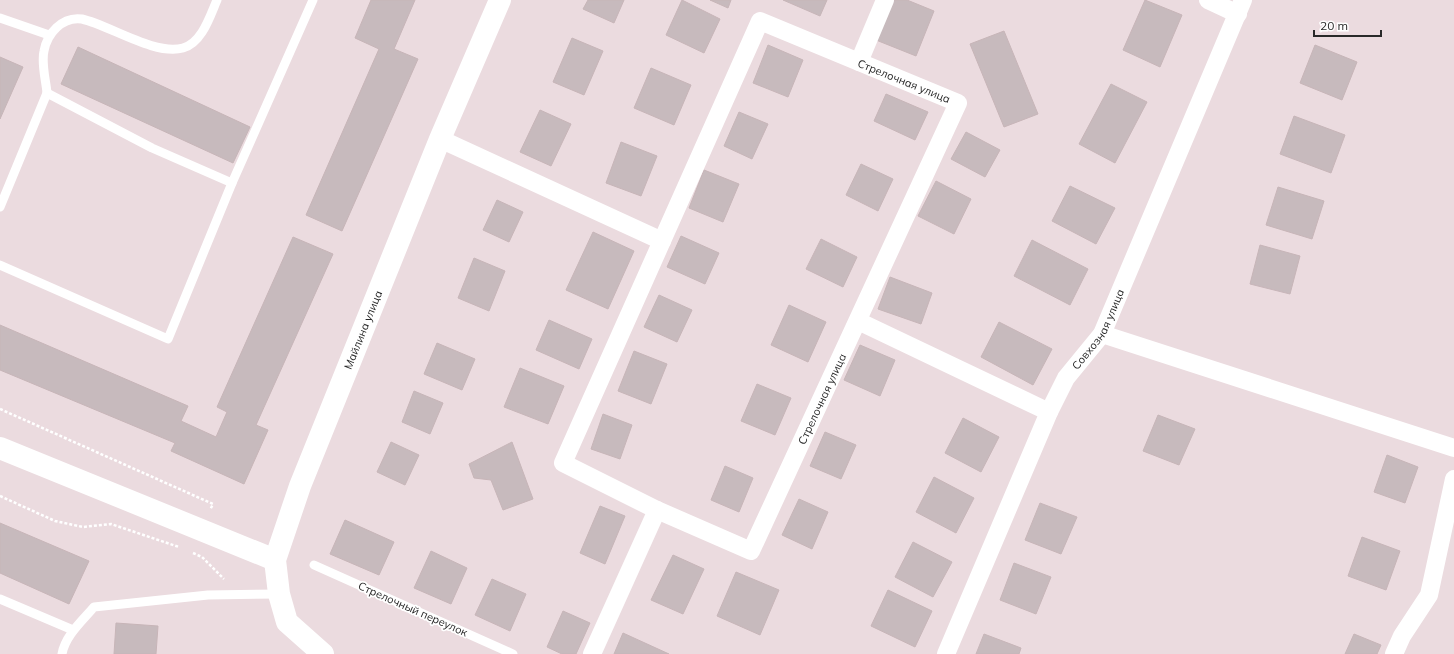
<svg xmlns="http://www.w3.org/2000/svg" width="1454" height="654" viewBox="0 0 1454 654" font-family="Mulish,sans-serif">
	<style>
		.building { fill: #c7babd; stroke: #c7b5b8 }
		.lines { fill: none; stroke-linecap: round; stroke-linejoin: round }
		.path { stroke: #fff; stroke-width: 2.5; stroke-dasharray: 3 2; stroke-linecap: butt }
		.service { stroke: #fff; stroke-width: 9 }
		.minor { stroke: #fff; stroke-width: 18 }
		.tertiary { stroke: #fff; stroke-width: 22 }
		.secondary { stroke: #fff; stroke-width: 22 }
		.labels { text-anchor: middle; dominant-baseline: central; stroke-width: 3.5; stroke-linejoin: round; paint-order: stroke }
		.street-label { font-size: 11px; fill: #292929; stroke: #fff }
	</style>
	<rect width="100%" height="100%" fill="#ebdbdf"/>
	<g class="building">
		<path d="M 371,0 L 415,0 L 394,49 L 418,59 L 342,231 L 306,215 L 379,49 L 355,38 Z"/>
		<path d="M 588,0 L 624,0 L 614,23 L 583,9 Z"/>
		<path d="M 682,0 L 720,19 L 704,53 L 666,35 Z"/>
		<path d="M 710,0 L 731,0 L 728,8 Z"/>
		<path d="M 783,0 L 827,0 L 820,16 Z"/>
		<path d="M 892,0 L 907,0 L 934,11 L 916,56 L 876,40 Z"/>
		<path d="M 1145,0 L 1182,15 L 1160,67 L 1123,50 Z"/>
		<path d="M 1004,31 L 1038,114 L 1004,127 L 970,44 Z"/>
		<path d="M 572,38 L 603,51 L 584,95 L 553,82 Z"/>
		<path d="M 768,45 L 803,60 L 788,97 L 753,83 Z"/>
		<path d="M 1315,45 L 1357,62 L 1342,100 L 1300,83 Z"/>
		<path d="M 78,47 L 250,127 L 233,163 L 61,84 Z"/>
		<path d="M 0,57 L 23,67 L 0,119 Z"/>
		<path d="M 651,68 L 691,85 L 674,125 L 634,108 Z"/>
		<path d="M 1111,84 L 1147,102 L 1115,163 L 1079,144 Z"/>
		<path d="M 886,94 L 928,112 L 915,140 L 874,121 Z"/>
		<path d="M 540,110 L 571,124 L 551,166 L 520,152 Z"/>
		<path d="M 739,112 L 768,124 L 752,159 L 724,146 Z"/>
		<path d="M 1294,116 L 1345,135 L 1331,173 L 1280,154 Z"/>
		<path d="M 966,132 L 1000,150 L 985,177 L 951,159 Z"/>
		<path d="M 621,142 L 657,156 L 641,196 L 606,183 Z"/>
		<path d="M 861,164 L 893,179 L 878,211 L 846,195 Z"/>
		<path d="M 704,170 L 739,184 L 723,222 L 689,208 Z"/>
		<path d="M 936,181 L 971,199 L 954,234 L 918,216 Z"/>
		<path d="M 1070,186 L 1115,208 L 1096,244 L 1052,221 Z"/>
		<path d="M 1278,187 L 1324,201 L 1312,239 L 1266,225 Z"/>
		<path d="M 497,200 L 523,212 L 509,242 L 483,230 Z"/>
		<path d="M 593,232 L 634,251 L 608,309 L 566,290 Z"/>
		<path d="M 681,236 L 719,253 L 705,284 L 667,267 Z"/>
		<path d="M 293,237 L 333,254 L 256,425 L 268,430 L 244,484 L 171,451 L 175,443 L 0,370 L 0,325 L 188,406 L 181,421 L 216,437 L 227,412 L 217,407 Z"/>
		<path d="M 821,239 L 857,257 L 843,287 L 806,269 Z"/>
		<path d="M 1032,240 L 1088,269 L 1070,305 L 1014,276 Z"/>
		<path d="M 1260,245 L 1300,256 L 1290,294 L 1250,284 Z"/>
		<path d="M 474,258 L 505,271 L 489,311 L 458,298 Z"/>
		<path d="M 890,277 L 932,293 L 921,324 L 878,309 Z"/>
		<path d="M 659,295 L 692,310 L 677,342 L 644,327 Z"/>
		<path d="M 789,305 L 826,322 L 808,362 L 771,345 Z"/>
		<path d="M 549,320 L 592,339 L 579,369 L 536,350 Z"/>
		<path d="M 999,322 L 1052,349 L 1033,385 L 981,357 Z"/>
		<path d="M 437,343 L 475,359 L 462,390 L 424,374 Z"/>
		<path d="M 860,345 L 895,360 L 880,396 L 844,380 Z"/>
		<path d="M 634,351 L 667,364 L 651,404 L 618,391 Z"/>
		<path d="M 520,368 L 564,386 L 548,424 L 504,407 Z"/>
		<path d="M 757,384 L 791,398 L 775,435 L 741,421 Z"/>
		<path d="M 414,391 L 443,403 L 430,434 L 402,422 Z"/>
		<path d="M 603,414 L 632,425 L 620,459 L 591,449 Z"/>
		<path d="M 1158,415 L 1195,429 L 1179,465 L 1143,451 Z"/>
		<path d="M 963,418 L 999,437 L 981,472 L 945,453 Z"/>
		<path d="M 825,432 L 856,445 L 841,479 L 810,466 Z"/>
		<path d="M 391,442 L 419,455 L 405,485 L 377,472 Z"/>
		<path d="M 512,442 L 533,499 L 503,510 L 491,480 L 474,478 L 469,464 Z"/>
		<path d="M 1387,455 L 1418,467 L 1405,503 L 1374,492 Z"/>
		<path d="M 725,466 L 753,478 L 739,512 L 711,500 Z"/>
		<path d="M 934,477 L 974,498 L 956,533 L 916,512 Z"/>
		<path d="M 799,499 L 828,512 L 812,549 L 782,535 Z"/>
		<path d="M 1040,503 L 1077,517 L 1061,554 L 1025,540 Z"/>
		<path d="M 600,506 L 625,516 L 605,564 L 580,553 Z"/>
		<path d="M 345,520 L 394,542 L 379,575 L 330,554 Z"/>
		<path d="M 0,523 L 89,561 L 69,604 L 0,573 Z"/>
		<path d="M 1362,537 L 1400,551 L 1386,590 L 1348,576 Z"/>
		<path d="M 913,542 L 952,562 L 933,597 L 895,577 Z"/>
		<path d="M 431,551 L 467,568 L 451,604 L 414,588 Z"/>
		<path d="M 673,555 L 704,569 L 683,614 L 651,600 Z"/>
		<path d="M 1014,563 L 1051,577 L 1036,614 L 1000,600 Z"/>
		<path d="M 736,572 L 779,590 L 760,635 L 717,616 Z"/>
		<path d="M 492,579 L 526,594 L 510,631 L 475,615 Z"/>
		<path d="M 888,590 L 932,611 L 915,647 L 871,626 Z"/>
		<path d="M 563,611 L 590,623 L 576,654 L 562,654 L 547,647 Z"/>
		<path d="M 116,623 L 158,626 L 156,654 L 114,654 Z"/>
		<path d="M 623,633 L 669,654 L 614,654 Z"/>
		<path d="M 984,634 L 1021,648 L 1019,654 L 976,654 Z"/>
		<path d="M 1354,634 L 1381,645 L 1377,654 L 1345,654 Z"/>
	</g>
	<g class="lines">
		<g class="path">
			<path d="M 0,409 L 213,504 L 210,510"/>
			<path d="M 0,496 L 55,521 L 83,527 L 111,524 L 179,547"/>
			<path d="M 193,553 L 202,557 L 224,579"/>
		</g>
		<g class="service">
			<path d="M 0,18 L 49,35"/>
			<path d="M 47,93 C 46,81 41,63 44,51 C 47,34 62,16 82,19 C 109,25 155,56 183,48 C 202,43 210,16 217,0"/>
			<path d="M 0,207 L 47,93 L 152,148 L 232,183"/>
			<path d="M 0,265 L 168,339 L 232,183 L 313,0"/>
			<path d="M 314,565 L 513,654"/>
			<path d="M 0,599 L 73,630"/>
			<path d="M 62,654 C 65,636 82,621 94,607 L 208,595 L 279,594"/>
		</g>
		<g class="minor">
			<path d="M 1208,0 L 1238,14"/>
			<path d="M 760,21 L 958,103 L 751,551 L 657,510 L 563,463 Z"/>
			<path d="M 859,62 L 885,0"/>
			<path d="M 440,139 L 662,241"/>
			<path d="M 858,321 L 1049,412"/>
			<path d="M 1102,334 L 1454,448"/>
			<path d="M 592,654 L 657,510"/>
			<path id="s1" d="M 946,654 L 1049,412 L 1066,378 L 1102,334 L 1243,0"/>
			<path d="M 1394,654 L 1402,636 L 1429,595 L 1454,479"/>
		</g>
		<path class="tertiary" d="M 0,448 L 275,560"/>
		<path class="secondary" id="s2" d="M 323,654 L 287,622 L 279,594 L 275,560 L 300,486 L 440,139 L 500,0"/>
	</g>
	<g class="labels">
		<g class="street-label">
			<text transform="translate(904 81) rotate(22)">Стрелочная улица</text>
			<text stroke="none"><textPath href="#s1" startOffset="360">Совхозная улица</textPath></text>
			<text stroke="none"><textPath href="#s2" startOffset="358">Майлина улица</textPath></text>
			<text transform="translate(822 399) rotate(-65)">Стрелочная улица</text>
			<text transform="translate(413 609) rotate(24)">Стрелочный переулок</text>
		</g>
	</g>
	<path d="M1314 30v6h67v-6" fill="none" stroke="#292929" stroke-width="2"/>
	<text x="1320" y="30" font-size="12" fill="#292929" stroke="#ffffff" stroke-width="3" paint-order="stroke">20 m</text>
</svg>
